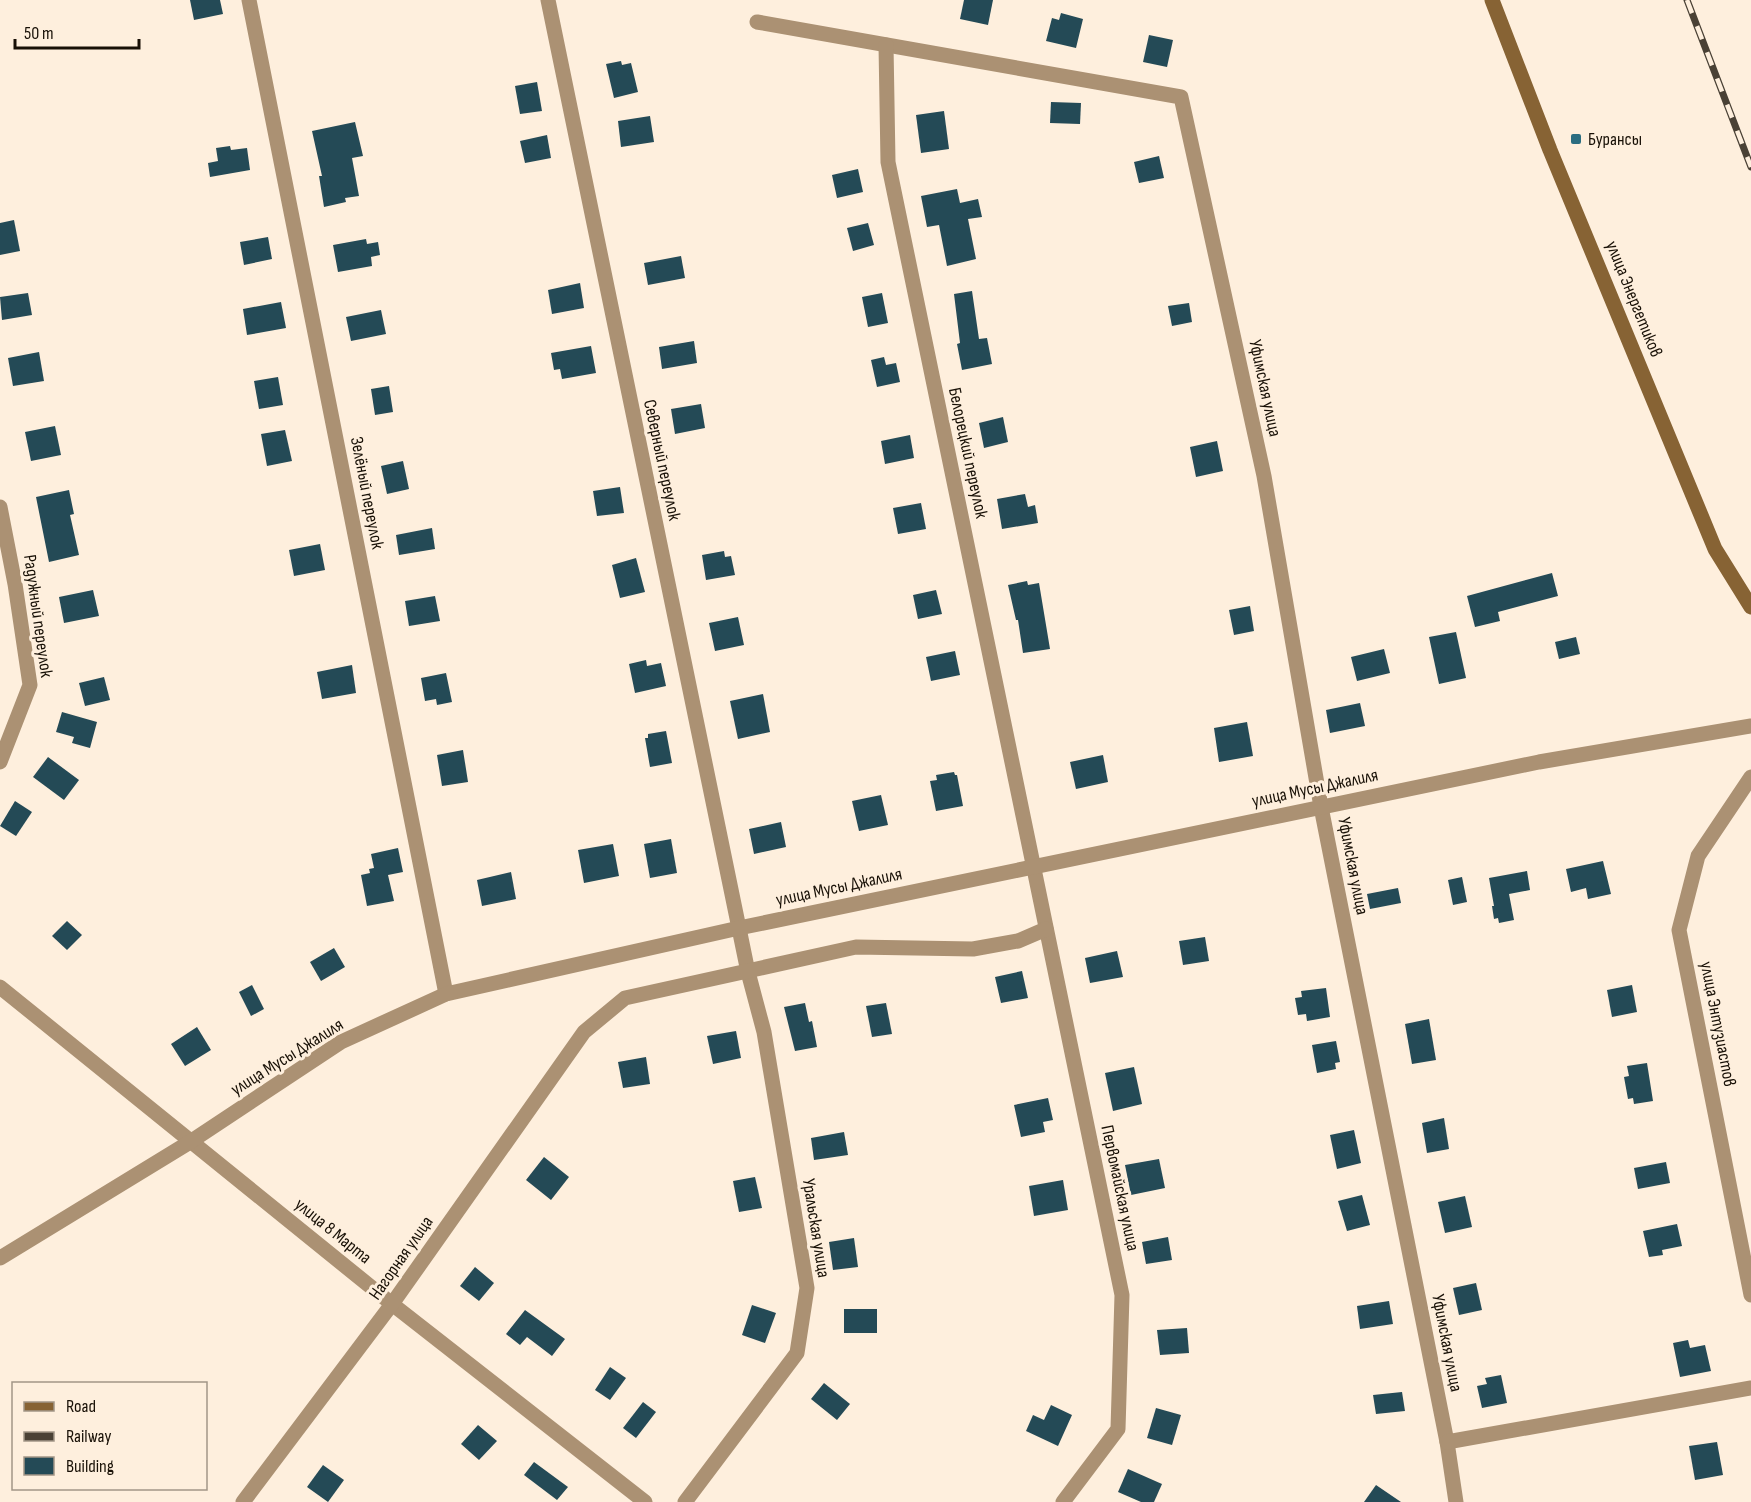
<svg xmlns="http://www.w3.org/2000/svg" width="1751" height="1502" viewBox="0 0 1751 1502" font-family="'Sofia Sans Condensed',sans-serif">
	<style>
		.building { fill: #244a56 }
		.lines { fill: none; stroke-linecap: round; stroke-linejoin: round }
		.minor { stroke: #ab9173; stroke-width: 15 }
		.secondary { stroke: #876334; stroke-width: 15 }
		.rail-casing { stroke: #4a4135; stroke-width: 7 }
		.rail { stroke: #feefdd; stroke-width: 4.5; stroke-dasharray: 14; stroke-linecap: butt }
		.poi-dot { fill: #2c6d80; stroke: #feefdd; stroke-width: 2 }
		.labels { text-anchor: middle; dominant-baseline: central; stroke-width: 6; stroke-linejoin: round; paint-order: stroke }
		.poi-label { font-size: 18px; fill: #181006; stroke: #feefdd; text-anchor: start }
		.street-label { font-size: 18px; fill: #181006; stroke: #feefdd }
	</style>
	<rect width="100%" height="100%" fill="#feefdd"/>
	<g class="building">
		<path d="M 190,0 L 220,0 L 223,14 L 194,20 Z"/>
		<path d="M 964,0 L 993,0 L 988,25 L 960,19 Z"/>
		<path d="M 1061,13 L 1083,19 L 1076,48 L 1046,41 L 1052,18 L 1059,20 Z"/>
		<path d="M 1149,35 L 1173,40 L 1167,67 L 1143,62 Z"/>
		<path d="M 621,61 L 622,65 L 631,63 L 638,92 L 614,98 L 606,64 Z"/>
		<path d="M 537,82 L 542,111 L 520,114 L 515,86 Z"/>
		<path d="M 1051,102 L 1081,103 L 1080,124 L 1050,123 Z"/>
		<path d="M 944,111 L 949,149 L 921,153 L 916,115 Z"/>
		<path d="M 650,116 L 654,142 L 621,147 L 618,121 Z"/>
		<path d="M 355,122 L 363,156 L 352,158 L 359,196 L 345,198 L 346,202 L 324,207 L 319,176 L 322,176 L 312,131 Z"/>
		<path d="M 547,135 L 551,158 L 525,163 L 520,141 Z"/>
		<path d="M 230,146 L 231,150 L 247,148 L 250,170 L 210,177 L 208,163 L 218,161 L 216,148 Z"/>
		<path d="M 1159,156 L 1164,178 L 1139,183 L 1134,162 Z"/>
		<path d="M 858,169 L 863,192 L 837,198 L 832,175 Z"/>
		<path d="M 957,189 L 960,203 L 978,199 L 982,217 L 968,219 L 976,259 L 947,266 L 939,225 L 927,227 L 921,196 Z"/>
		<path d="M 14,220 L 20,251 L 0,255 L 0,223 Z"/>
		<path d="M 868,223 L 874,245 L 853,251 L 847,228 Z"/>
		<path d="M 268,237 L 272,259 L 244,265 L 240,242 Z"/>
		<path d="M 366,239 L 367,244 L 378,242 L 380,255 L 371,257 L 372,266 L 338,272 L 333,245 Z"/>
		<path d="M 681,256 L 685,278 L 648,285 L 644,263 Z"/>
		<path d="M 580,283 L 584,308 L 552,314 L 548,290 Z"/>
		<path d="M 972,291 L 979,339 L 987,338 L 992,364 L 962,370 L 957,344 L 960,343 L 954,294 Z"/>
		<path d="M 28,293 L 32,315 L 2,320 L 0,297 Z"/>
		<path d="M 882,293 L 888,323 L 868,327 L 862,297 Z"/>
		<path d="M 281,302 L 286,328 L 247,335 L 243,309 Z"/>
		<path d="M 1189,303 L 1192,322 L 1172,326 L 1168,306 Z"/>
		<path d="M 381,310 L 386,334 L 351,341 L 346,317 Z"/>
		<path d="M 694,341 L 697,363 L 662,369 L 659,347 Z"/>
		<path d="M 591,346 L 596,373 L 562,379 L 560,369 L 554,370 L 551,353 Z"/>
		<path d="M 39,352 L 44,381 L 13,386 L 8,358 Z"/>
		<path d="M 884,357 L 886,365 L 896,363 L 900,382 L 877,387 L 871,360 Z"/>
		<path d="M 278,377 L 283,405 L 259,409 L 254,381 Z"/>
		<path d="M 389,386 L 393,412 L 375,415 L 371,389 Z"/>
		<path d="M 701,404 L 705,428 L 675,434 L 671,409 Z"/>
		<path d="M 1003,417 L 1008,442 L 984,448 L 979,423 Z"/>
		<path d="M 55,426 L 61,455 L 31,461 L 25,432 Z"/>
		<path d="M 285,430 L 292,461 L 267,466 L 261,434 Z"/>
		<path d="M 910,435 L 914,458 L 885,464 L 881,441 Z"/>
		<path d="M 1217,441 L 1223,471 L 1196,477 L 1190,447 Z"/>
		<path d="M 403,461 L 409,489 L 387,494 L 381,466 Z"/>
		<path d="M 620,487 L 624,513 L 597,516 L 593,491 Z"/>
		<path d="M 69,490 L 74,514 L 70,515 L 79,555 L 49,562 L 36,497 Z"/>
		<path d="M 1025,494 L 1028,507 L 1035,505 L 1038,523 L 1002,529 L 997,499 Z"/>
		<path d="M 921,503 L 926,529 L 898,534 L 893,508 Z"/>
		<path d="M 432,528 L 435,549 L 399,555 L 396,535 Z"/>
		<path d="M 320,544 L 325,570 L 294,576 L 289,550 Z"/>
		<path d="M 724,551 L 725,557 L 731,556 L 735,575 L 706,580 L 702,555 Z"/>
		<path d="M 636,558 L 645,592 L 620,598 L 612,565 Z"/>
		<path d="M 1552,573 L 1558,596 L 1498,612 L 1500,621 L 1475,627 L 1467,596 Z"/>
		<path d="M 1027,581 L 1028,585 L 1039,583 L 1050,649 L 1023,653 L 1018,620 L 1016,620 L 1008,585 Z"/>
		<path d="M 93,590 L 99,616 L 64,623 L 59,597 Z"/>
		<path d="M 936,590 L 942,614 L 918,619 L 913,595 Z"/>
		<path d="M 435,596 L 440,621 L 409,626 L 405,601 Z"/>
		<path d="M 1250,606 L 1254,631 L 1234,635 L 1229,610 Z"/>
		<path d="M 738,617 L 744,645 L 715,651 L 709,623 Z"/>
		<path d="M 1456,632 L 1466,678 L 1439,684 L 1429,637 Z"/>
		<path d="M 1576,637 L 1580,654 L 1559,659 L 1555,642 Z"/>
		<path d="M 1384,649 L 1390,673 L 1357,681 L 1351,657 Z"/>
		<path d="M 955,651 L 960,675 L 931,681 L 926,657 Z"/>
		<path d="M 646,660 L 647,666 L 661,663 L 666,686 L 635,693 L 629,664 Z"/>
		<path d="M 352,665 L 356,693 L 322,699 L 317,672 Z"/>
		<path d="M 446,673 L 452,702 L 437,705 L 436,699 L 425,701 L 421,678 Z"/>
		<path d="M 104,677 L 110,700 L 85,706 L 79,683 Z"/>
		<path d="M 763,694 L 770,732 L 738,739 L 730,701 Z"/>
		<path d="M 1360,703 L 1365,726 L 1330,733 L 1326,710 Z"/>
		<path d="M 62,712 L 97,722 L 90,748 L 72,743 L 74,737 L 56,732 Z"/>
		<path d="M 1247,722 L 1253,756 L 1219,762 L 1214,728 Z"/>
		<path d="M 666,731 L 672,763 L 650,767 L 645,738 L 648,738 L 648,734 Z"/>
		<path d="M 463,750 L 468,782 L 442,786 L 437,755 Z"/>
		<path d="M 1103,755 L 1108,782 L 1076,789 L 1070,762 Z"/>
		<path d="M 48,757 L 79,780 L 64,800 L 33,777 Z"/>
		<path d="M 954,772 L 955,775 L 957,775 L 963,806 L 936,811 L 930,781 L 937,780 L 936,775 Z"/>
		<path d="M 881,795 L 888,825 L 859,831 L 852,801 Z"/>
		<path d="M 15,801 L 32,812 L 16,836 L 0,826 Z"/>
		<path d="M 781,822 L 786,847 L 754,854 L 749,829 Z"/>
		<path d="M 671,839 L 677,873 L 650,878 L 644,844 Z"/>
		<path d="M 613,844 L 619,876 L 584,883 L 578,850 Z"/>
		<path d="M 398,848 L 403,872 L 388,875 L 394,901 L 367,906 L 361,875 L 370,873 L 369,869 L 374,868 L 371,854 Z"/>
		<path d="M 1603,861 L 1611,894 L 1588,899 L 1586,888 L 1571,892 L 1566,869 Z"/>
		<path d="M 1527,871 L 1530,890 L 1509,894 L 1514,920 L 1499,923 L 1498,918 L 1494,919 L 1492,906 L 1494,906 L 1489,878 Z"/>
		<path d="M 511,872 L 516,899 L 482,906 L 477,880 Z"/>
		<path d="M 1462,877 L 1467,902 L 1453,905 L 1448,880 Z"/>
		<path d="M 1398,888 L 1401,903 L 1370,909 L 1367,894 Z"/>
		<path d="M 67,921 L 82,935 L 67,950 L 52,936 Z"/>
		<path d="M 1205,937 L 1209,961 L 1183,965 L 1179,941 Z"/>
		<path d="M 334,948 L 345,967 L 321,981 L 310,962 Z"/>
		<path d="M 1117,951 L 1123,977 L 1090,983 L 1085,958 Z"/>
		<path d="M 1022,971 L 1028,998 L 1001,1003 L 995,977 Z"/>
		<path d="M 252,985 L 264,1009 L 251,1016 L 239,992 Z"/>
		<path d="M 1632,985 L 1637,1012 L 1612,1017 L 1607,990 Z"/>
		<path d="M 1326,988 L 1330,1017 L 1307,1021 L 1306,1014 L 1298,1015 L 1295,998 L 1302,997 L 1301,991 Z"/>
		<path d="M 805,1003 L 809,1022 L 812,1021 L 817,1047 L 795,1051 L 784,1007 Z"/>
		<path d="M 886,1003 L 892,1034 L 872,1037 L 866,1006 Z"/>
		<path d="M 1429,1019 L 1436,1060 L 1412,1064 L 1405,1024 Z"/>
		<path d="M 197,1027 L 211,1050 L 185,1066 L 171,1044 Z"/>
		<path d="M 736,1031 L 741,1058 L 713,1064 L 707,1036 Z"/>
		<path d="M 1336,1041 L 1340,1062 L 1335,1063 L 1336,1069 L 1317,1073 L 1312,1045 Z"/>
		<path d="M 646,1057 L 650,1084 L 623,1088 L 618,1062 Z"/>
		<path d="M 1647,1063 L 1653,1101 L 1634,1104 L 1633,1098 L 1628,1099 L 1624,1077 L 1629,1076 L 1627,1066 Z"/>
		<path d="M 1134,1067 L 1142,1104 L 1113,1111 L 1105,1073 Z"/>
		<path d="M 1048,1098 L 1053,1120 L 1043,1122 L 1045,1132 L 1021,1137 L 1014,1105 Z"/>
		<path d="M 1444,1118 L 1449,1149 L 1427,1153 L 1422,1123 Z"/>
		<path d="M 1354,1130 L 1361,1163 L 1337,1169 L 1330,1135 Z"/>
		<path d="M 844,1132 L 848,1155 L 814,1160 L 811,1138 Z"/>
		<path d="M 544,1157 L 569,1177 L 551,1200 L 526,1180 Z"/>
		<path d="M 1159,1159 L 1165,1188 L 1131,1195 L 1125,1165 Z"/>
		<path d="M 1666,1162 L 1670,1183 L 1638,1189 L 1634,1168 Z"/>
		<path d="M 755,1177 L 762,1208 L 739,1212 L 733,1181 Z"/>
		<path d="M 1063,1180 L 1068,1210 L 1034,1216 L 1029,1186 Z"/>
		<path d="M 1362,1195 L 1370,1225 L 1347,1231 L 1338,1201 Z"/>
		<path d="M 1465,1196 L 1472,1227 L 1445,1233 L 1438,1202 Z"/>
		<path d="M 1677,1224 L 1682,1246 L 1662,1250 L 1663,1255 L 1649,1257 L 1643,1231 Z"/>
		<path d="M 1168,1237 L 1172,1260 L 1146,1264 L 1142,1242 Z"/>
		<path d="M 854,1238 L 858,1267 L 833,1270 L 829,1242 Z"/>
		<path d="M 475,1267 L 494,1283 L 479,1301 L 460,1286 Z"/>
		<path d="M 1476,1283 L 1482,1310 L 1459,1315 L 1453,1288 Z"/>
		<path d="M 1389,1301 L 1393,1324 L 1360,1329 L 1357,1306 Z"/>
		<path d="M 752,1305 L 776,1313 L 765,1343 L 742,1335 Z"/>
		<rect x="844" y="1309" width="33" height="24"/>
		<path d="M 525,1310 L 565,1339 L 552,1356 L 527,1337 L 520,1345 L 506,1334 Z"/>
		<path d="M 1187,1328 L 1189,1353 L 1160,1355 L 1157,1330 Z"/>
		<path d="M 1688,1340 L 1690,1348 L 1705,1345 L 1711,1371 L 1680,1377 L 1673,1343 Z"/>
		<path d="M 610,1367 L 626,1378 L 610,1400 L 595,1390 Z"/>
		<path d="M 1501,1375 L 1507,1403 L 1482,1408 L 1477,1386 L 1487,1384 L 1485,1378 Z"/>
		<path d="M 824,1383 L 850,1404 L 837,1420 L 811,1399 Z"/>
		<path d="M 1402,1392 L 1405,1411 L 1376,1414 L 1373,1395 Z"/>
		<path d="M 643,1402 L 656,1412 L 636,1438 L 623,1428 Z"/>
		<path d="M 1051,1405 L 1072,1415 L 1058,1446 L 1026,1431 L 1033,1415 L 1044,1420 Z"/>
		<path d="M 1156,1408 L 1181,1415 L 1172,1445 L 1147,1438 Z"/>
		<path d="M 478,1425 L 497,1441 L 479,1460 L 461,1444 Z"/>
		<path d="M 1717,1442 L 1723,1475 L 1695,1480 L 1689,1446 Z"/>
		<path d="M 534,1462 L 568,1487 L 557,1500 L 524,1475 Z"/>
		<path d="M 323,1465 L 344,1480 L 328,1502 L 307,1487 Z"/>
		<path d="M 1128,1469 L 1162,1484 L 1154,1502 L 1141,1502 L 1118,1492 Z"/>
		<path d="M 1376,1485 L 1401,1502 L 1364,1502 Z"/>
	</g>
	<g class="lines">
		<g class="minor">
			<path d="M 249,0 L 446,994"/>
			<path d="M 548,0 L 748,972 L 764,1032 L 807,1288 L 797,1353 L 685,1502"/>
			<path d="M 757,22 L 1181,97 L 1264,476 L 1321,807 L 1447,1442 L 1456,1502"/>
			<path d="M 886,45 L 888,162 L 1122,1295 L 1118,1429 L 1063,1502"/>
			<path d="M 0,507 L 15,584 L 30,685 L 0,762"/>
			<path d="M 1751,777 L 1698,856 L 1679,930 L 1751,1295"/>
			<path d="M 0,987 L 392,1304 L 645,1502"/>
			<path d="M 0,1258 L 190,1142 L 341,1042 L 446,994 L 739,928 L 1539,762 L 1751,726"/>
			<path d="M 1447,1442 L 1751,1388"/>
			<path d="M 243,1502 L 392,1304 L 584,1032 L 625,998 L 856,947 L 973,949 L 1018,941 L 1046,929"/>
		</g>
		<path class="secondary" d="M 1492,0 L 1550,150 L 1715,549 L 1751,607"/>
		<g class="rail-casing">
			<path id="rail" d="M 1687,0 L 1751,167"/>
		</g>
		<use href="#rail" class="rail"/>
	</g>
	<rect class="poi-dot" x="1570" y="133" width="12" height="12" rx="3"/>
	<g class="labels">
		<g class="poi-label">
			<text x="1588" y="139">Бурансы</text>
		</g>
		<g class="street-label">
			<text transform="translate(1634 299) rotate(68)">улица Энергетиков</text>
			<text transform="translate(1265 388) rotate(78)">Уфимская улица</text>
			<text transform="translate(968 453) rotate(78)">Белорецкий переулок</text>
			<text transform="translate(662 460) rotate(78)">Северный переулок</text>
			<text transform="translate(367 493) rotate(79)">Зелёный переулок</text>
			<text transform="translate(38 616) rotate(82)">Радужный переулок</text>
			<text transform="translate(1315 788) rotate(-12)">улица Мусы Джалиля</text>
			<text transform="translate(1353 866) rotate(79)">Уфимская улица</text>
			<text transform="translate(839 887) rotate(-12)">улица Мусы Джалиля</text>
			<text transform="translate(1718 1024) rotate(79)">улица Энтузиастов</text>
			<text transform="translate(287 1057) rotate(-32)">улица Мусы Джалиля</text>
			<text transform="translate(1120 1188) rotate(78)">Первомайская улица</text>
			<text transform="translate(816 1228) rotate(81)">Уральская улица</text>
			<text transform="translate(333 1231) rotate(39)">улица 8 Марта</text>
			<text transform="translate(401 1258) rotate(-55)">Нагорная улица</text>
			<text transform="translate(1447 1343) rotate(79)">Уфимская улица</text>
		</g>
	</g>
	<rect x="12" y="1382" width="195" height="108" fill="#feefdd" stroke="#a29687" stroke-width="1.5"/>
	<rect x="24" y="1402" width="30" height="9" fill="#876334" stroke="#a29687" stroke-width="1.5"/>
	<text x="66" y="1412" font-size="18" fill="#181006">Road</text>
	<rect x="24" y="1432" width="30" height="9" fill="#4a4135" stroke="#a29687" stroke-width="1.5"/>
	<text x="66" y="1442" font-size="18" fill="#181006">Railway</text>
	<rect x="24" y="1457" width="30" height="18" fill="#244a56" stroke="#a29687" stroke-width="1.5"/>
	<text x="66" y="1472" font-size="18" fill="#181006">Building</text>
	<path d="M15 39v9h124v-9" fill="none" stroke="#181006" stroke-width="3"/>
	<text x="24" y="39" font-size="18" fill="#181006" stroke="#feefdd" stroke-width="4.5" paint-order="stroke">50 m</text>
</svg>
